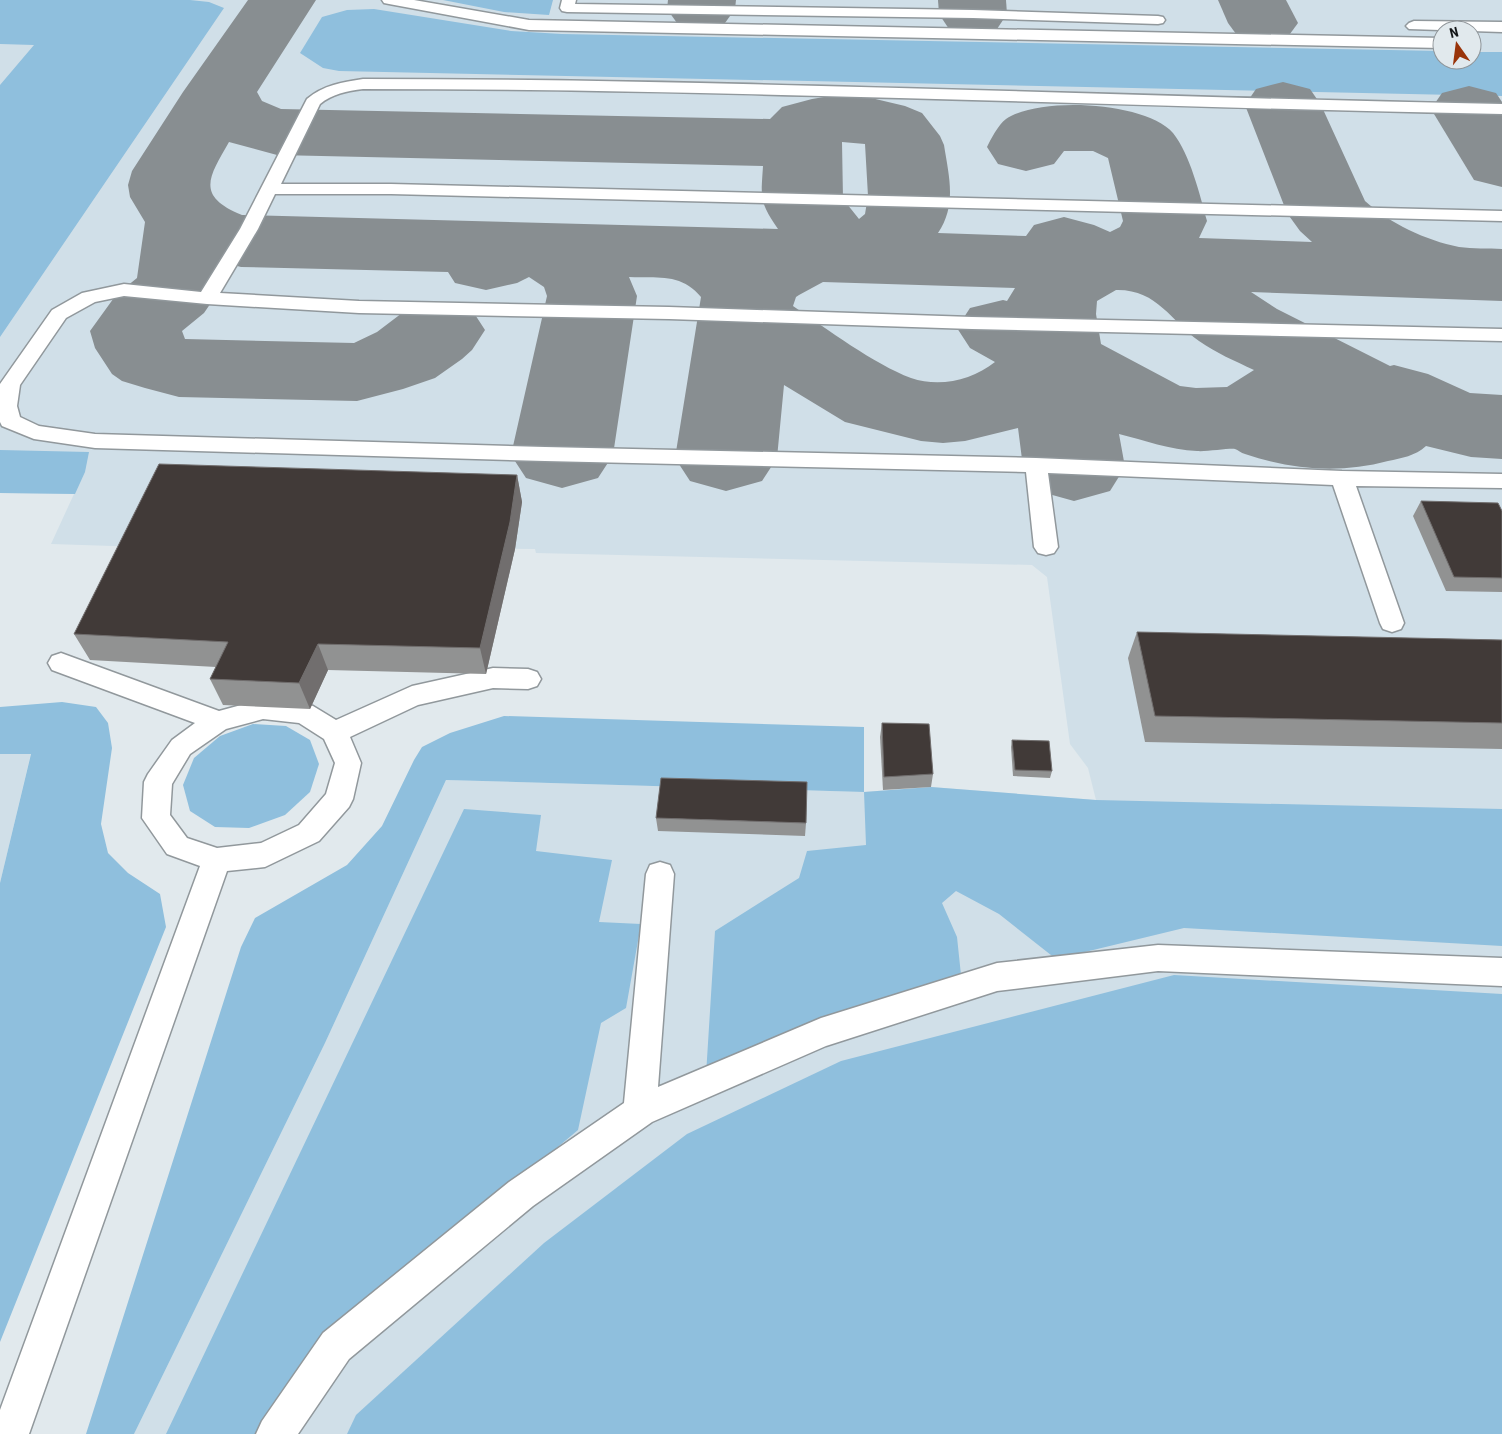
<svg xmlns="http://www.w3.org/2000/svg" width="1502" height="1434" viewBox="0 0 1502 1434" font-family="'Roboto Condensed',sans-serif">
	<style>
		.built { fill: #d0dfe8; fill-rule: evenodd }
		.green { fill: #8fbfdd }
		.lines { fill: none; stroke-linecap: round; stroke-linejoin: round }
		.taxiway { fill: #888e91; fill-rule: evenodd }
		.service-casing { stroke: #91989c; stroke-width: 3 }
		.service { fill: #fff; fill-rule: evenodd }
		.wall { fill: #919292 }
		.shaded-wall { fill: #716e6e }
		.building { fill: #413a38; stroke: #716e6e }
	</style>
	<rect width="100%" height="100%" fill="#e1e9ed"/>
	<g class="built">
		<path d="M 0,0 L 1502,0 L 1502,1434 L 134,1434 L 325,1043 L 446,780 L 864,792 L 931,787 L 1096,800 L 1088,768 L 1070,744 L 1047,577 L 1032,565 L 536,553 L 535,549 L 144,547 L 51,544 L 74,494 L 0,493 ZM 1442,30 L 1472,30 L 1472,60 L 1442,60 Z"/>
		<path d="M 31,753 L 0,883 L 0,754 Z"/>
	</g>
	<g class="green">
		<path d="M 0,0 L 190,0 L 209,2 L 224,8 L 0,337 L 0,85 L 34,45 L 0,44 Z"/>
		<path d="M 443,0 L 553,0 L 549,15 L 504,12 Z"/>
		<path d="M 374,9 L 511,31 L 562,34 L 1442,51 L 1442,60 L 1472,60 L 1472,52 L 1502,52 L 1502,96 L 339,71 L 323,68 L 300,53 L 322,17 L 347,10 Z"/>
		<path d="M 0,450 L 89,452 L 85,472 L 75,494 L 0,493 Z"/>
		<path d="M 62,702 L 96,707 L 108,723 L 112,748 L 101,824 L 108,853 L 128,873 L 160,894 L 166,927 L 0,1342 L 0,883 L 31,754 L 0,754 L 0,707 Z"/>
		<path d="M 504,716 L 864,727 L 864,792 L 931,787 L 1096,800 L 1502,809 L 1502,946 L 1184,928 L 1056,959 L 999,914 L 956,891 L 942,903 L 957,937 L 961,975 L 706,1075 L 715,931 L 799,878 L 807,851 L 866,845 L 864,792 L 446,780 L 325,1043 L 134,1434 L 86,1434 L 241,947 L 255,918 L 347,865 L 382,826 L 414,760 L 422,747 L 450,733 Z"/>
		<path d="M 253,724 L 286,726 L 310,740 L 319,764 L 310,792 L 285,815 L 249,828 L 215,827 L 190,811 L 183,785 L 194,758 L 220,736 Z"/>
		<path d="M 464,809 L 541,815 L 536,851 L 612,860 L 599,922 L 641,924 L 626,1008 L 601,1023 L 578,1130 L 307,1358 L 262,1434 L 166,1434 Z"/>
		<path d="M 1174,975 L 1502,994 L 1502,1434 L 347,1434 L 356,1415 L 544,1243 L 687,1134 L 841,1061 Z"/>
	</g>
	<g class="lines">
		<g class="taxiway">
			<path d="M 248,0 L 316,0 L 257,92 L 262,101 L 281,109 L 770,119 L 782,107 L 812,99 L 830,96 L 867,97 L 905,106 L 922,113 L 940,136 L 944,145 C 949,177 957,205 938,233 L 1026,236 L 1034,225 L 1064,217 L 1094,225 L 1110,232 L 1120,227 L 1123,221 L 1108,158 L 1093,151 L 1064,151 L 1054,164 L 1026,171 L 998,164 L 987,147 C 991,139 998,125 1006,119 C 1040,96 1146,102 1173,133 C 1190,154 1200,195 1207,221 L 1199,238 L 1312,242 L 1300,231 L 1287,213 L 1245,105 L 1256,89 L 1283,82 L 1310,89 L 1321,105 L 1365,201 C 1391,224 1425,240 1459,247 C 1473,249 1488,248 1502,249 L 1502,301 L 1251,292 L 1277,309 L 1390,366 L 1394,365 L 1428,374 L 1470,393 L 1502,395 L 1502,459 L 1471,457 L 1426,446 C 1415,456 1402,458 1388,461 C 1340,474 1292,470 1245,454 C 1241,453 1238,450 1235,449 C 1230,448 1205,452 1197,451 C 1170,450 1144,440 1119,434 L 1125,467 L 1110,491 L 1074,501 L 1038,491 L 1023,467 L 1018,428 L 965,441 L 943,443 L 921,441 L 845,422 L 784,385 L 777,458 L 762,481 L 726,491 L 690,481 L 675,458 L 701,297 C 682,273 657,278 629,277 L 637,296 L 613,455 L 598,478 L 562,488 L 526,478 L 511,455 L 547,296 L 544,287 L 529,277 L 517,283 L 486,290 L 455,283 L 448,272 L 241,267 L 226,263 L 225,280 L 217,294 L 204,313 L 182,331 L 185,339 L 354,343 L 377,332 L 406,310 L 439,302 L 472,310 L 485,330 L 472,350 L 462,359 L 435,378 L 403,389 L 357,401 L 179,397 L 145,388 L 122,381 L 112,374 L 95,348 L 90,331 L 116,295 L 137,278 L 145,222 L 130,197 L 128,185 L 132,171 L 183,92 ZM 229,142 L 277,155 L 763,166 C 761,199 759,201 778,229 L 242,215 C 195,196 209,177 229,142 ZM 842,142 L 865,144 L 868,196 L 865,214 L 859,219 L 843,199 ZM 823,282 L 1015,288 L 1007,301 L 1003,300 L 970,308 L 957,328 L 970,348 L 995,362 C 972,380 940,388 911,378 C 874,364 827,329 793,306 L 796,297 L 799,295 ZM 1116,290 C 1157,289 1171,321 1199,341 C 1216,353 1235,361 1254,370 L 1227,387 L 1196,388 L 1180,386 L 1101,344 L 1096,314 L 1097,301 Z"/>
			<path d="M 668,0 L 736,0 L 735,9 L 725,23 L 701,29 L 677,23 L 667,9 Z"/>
			<path d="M 938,0 L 1006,0 L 1007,14 L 997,29 L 973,35 L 949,29 L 939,14 Z"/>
			<path d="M 1218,0 L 1286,0 L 1298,23 L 1287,38 L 1263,44 L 1239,38 L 1228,23 Z"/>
			<path d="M 1469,86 L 1496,93 L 1502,102 L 1502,187 L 1474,180 L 1431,109 L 1442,93 Z"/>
		</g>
		<g class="service-casing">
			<g id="service">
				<path d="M 382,0 L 414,0 L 529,20 L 1442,38 L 1442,48 L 529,30 L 389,4 L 384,3 Z"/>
				<path d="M 562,0 L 576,0 L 575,4 L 973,10 L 1158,16 L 1163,17 L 1165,20 L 1163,23 L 1158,24 L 973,18 L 567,12 L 562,11 L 560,8 Z"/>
				<path d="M 1414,21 L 1502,22 L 1502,32 L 1409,29 L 1406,26 L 1409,23 Z"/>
				<path d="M 363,79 C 743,79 1122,97 1502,104 L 1502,114 C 1122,107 743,89 363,89 C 347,91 332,94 320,104 L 281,184 L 391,184 L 1502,211 L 1502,221 L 391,194 L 275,194 L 258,229 L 220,293 L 359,301 L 669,307 L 972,317 L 1502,329 L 1502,341 L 972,329 L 669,319 L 359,313 L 207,304 L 124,296 L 95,302 L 66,318 L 20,385 L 17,406 L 20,417 L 39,426 L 95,434 L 545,447 L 1036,458 L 1342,471 L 1502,474 L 1502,488 L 1356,486 L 1404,623 L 1401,629 L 1392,632 L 1383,629 L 1380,623 L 1333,485 L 1048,473 L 1058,547 L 1054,553 L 1046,555 L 1038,553 L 1034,547 L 1026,472 L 545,461 L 95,448 L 34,439 L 2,426 L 0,422 L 0,384 L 52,310 L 82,293 L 124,284 L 201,292 L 240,229 L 307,99 C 323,85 343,82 363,79 Z"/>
				<path d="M 61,653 L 219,711 L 263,699 L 304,703 L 313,706 L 336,720 L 412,686 L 493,668 L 528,669 L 537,672 L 541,679 L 537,686 L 528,689 L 493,688 L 418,705 L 350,737 L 361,763 L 353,799 L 349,807 L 319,841 L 265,867 L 227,871 L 29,1434 L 0,1434 L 0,1410 L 200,866 L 167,854 L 142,818 L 144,782 L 148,774 L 172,740 L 195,723 L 52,670 L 48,663 L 52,656 ZM 263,719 L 299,723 L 324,739 L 335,763 L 326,794 L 299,825 L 261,843 L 217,848 L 187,838 L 170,815 L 172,784 L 190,754 L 226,729 Z"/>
				<path d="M 660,862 L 670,865 L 674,874 L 658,1087 L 821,1018 L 997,963 L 1158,945 L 1502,958 L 1502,986 L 1158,971 L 997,991 L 826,1046 L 652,1122 L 533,1206 L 349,1359 L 298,1434 L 256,1434 L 262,1421 L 323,1333 L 509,1182 L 624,1103 L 646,874 L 650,865 Z"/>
			</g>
		</g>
		<use href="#service" class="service"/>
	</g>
	<g class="wall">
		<path d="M 517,475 L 522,502 L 515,549 L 486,674 L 328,670 L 310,709 L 223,705 L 210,679 L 216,667 L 90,660 L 74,634 Z"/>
		<path d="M 1421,501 L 1502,511 L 1502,592 L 1446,591 L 1413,516 Z"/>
		<path d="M 1137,632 L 1502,640 L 1502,749 L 1145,742 L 1128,658 Z"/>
		<path d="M 882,723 L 933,774 L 931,787 L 883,790 L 880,737 Z"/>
		<path d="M 1012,740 L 1052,771 L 1050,778 L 1013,776 L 1011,747 Z"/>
		<path d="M 656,818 L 806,823 L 805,836 L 658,831 Z"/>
	</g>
	<g class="shaded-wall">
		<path d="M 517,475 L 522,502 L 515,549 L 486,674 L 480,648 Z"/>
		<path d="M 318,644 L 328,670 L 310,709 L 299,683 Z"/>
	</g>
	<g class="building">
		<path d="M 159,464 L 517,475 L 510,522 L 480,648 L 318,644 L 299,683 L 210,679 L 228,642 L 74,634 Z"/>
		<path d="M 1421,501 L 1498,503 L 1502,511 L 1502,578 L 1454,577 Z"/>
		<path d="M 1137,632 L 1502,640 L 1502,723 L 1155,716 Z"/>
		<path d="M 882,723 L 929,724 L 933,774 L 884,777 Z"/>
		<path d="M 1012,740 L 1049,741 L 1052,771 L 1015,770 Z"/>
		<path d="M 661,778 L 807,782 L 806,823 L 656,818 Z"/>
	</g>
	<g transform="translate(1457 45) rotate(346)"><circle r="24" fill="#e1e9ed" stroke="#8f9599"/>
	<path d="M0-4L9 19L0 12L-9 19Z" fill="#99340a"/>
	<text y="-8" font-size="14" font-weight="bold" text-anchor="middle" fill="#15181a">N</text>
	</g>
</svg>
